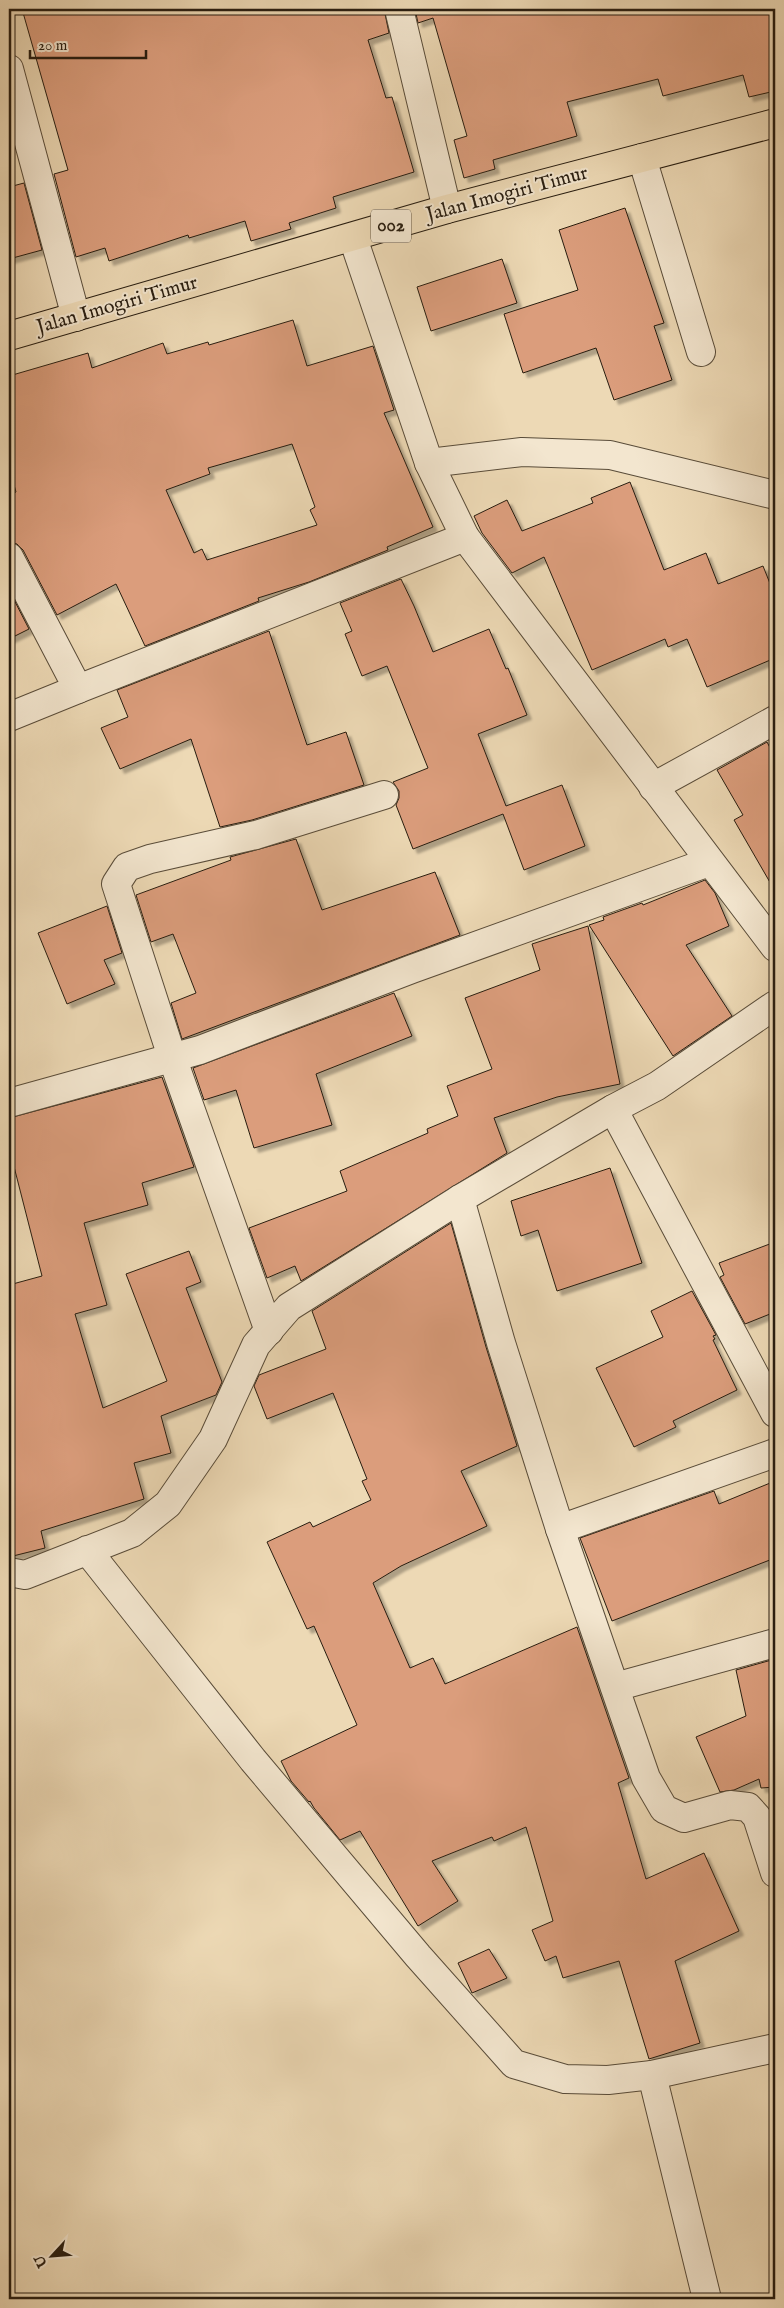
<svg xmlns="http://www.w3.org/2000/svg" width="784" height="2308" viewBox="0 0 784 2308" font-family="'IM FELL English',serif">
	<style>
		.building { fill: #db9d7c; stroke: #281d10; fill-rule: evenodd; filter: url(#shadow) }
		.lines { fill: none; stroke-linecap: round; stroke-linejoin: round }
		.minor-casing { stroke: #594c39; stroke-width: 30 }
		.major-casing { stroke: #281d10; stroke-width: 30 }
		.minor { stroke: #f3e6cf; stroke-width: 28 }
		.major { stroke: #edd9b5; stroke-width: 28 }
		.labels { text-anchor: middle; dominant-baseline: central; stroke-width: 4; stroke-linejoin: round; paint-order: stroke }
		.shield { fill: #f3e6cf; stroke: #655949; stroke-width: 1 }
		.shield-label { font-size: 19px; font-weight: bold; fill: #281d10 }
		.street-label { font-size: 20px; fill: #281d10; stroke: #f3e6cf }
	</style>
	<defs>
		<filter id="shadow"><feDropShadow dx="4.5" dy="4.5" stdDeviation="1" flood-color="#0004"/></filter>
	</defs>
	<rect width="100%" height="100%" fill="#edd9b5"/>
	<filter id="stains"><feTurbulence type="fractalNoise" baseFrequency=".004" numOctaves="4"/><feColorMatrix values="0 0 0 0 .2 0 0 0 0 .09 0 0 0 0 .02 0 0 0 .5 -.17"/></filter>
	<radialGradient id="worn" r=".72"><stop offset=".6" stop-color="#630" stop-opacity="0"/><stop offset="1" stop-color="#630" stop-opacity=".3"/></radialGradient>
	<g class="building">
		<path d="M 22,9 L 384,9 L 389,33 L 368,40 L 386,98 L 392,97 L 414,172 L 333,197 L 336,208 L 289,223 L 291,229 L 251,241 L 245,221 L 189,238 L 188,235 L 109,261 L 105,248 L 76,257 L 54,174 L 68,170 Z"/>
		<path d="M 415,9 L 775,9 L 775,91 L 749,97 L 743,75 L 663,96 L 658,79 L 567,102 L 577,136 L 493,160 L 495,169 L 464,178 L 454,140 L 467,136 L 433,18 L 418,23 Z"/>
		<path d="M 24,183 L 42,250 L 9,259 L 9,187 Z"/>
		<path d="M 625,208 L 664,323 L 654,326 L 672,380 L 614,400 L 596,348 L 523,373 L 504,314 L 578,290 L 559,230 Z"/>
		<path d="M 502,259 L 517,303 L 431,331 L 417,287 Z"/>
		<path d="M 293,320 L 307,366 L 373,346 L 394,410 L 384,413 L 433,527 L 387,547 L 388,550 L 309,582 L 258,598 L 259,601 L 145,646 L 116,584 L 57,615 L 23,550 L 17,544 L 9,542 L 9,495 L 16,492 L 9,467 L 9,376 L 88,353 L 92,368 L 163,343 L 167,354 L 208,342 L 209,345 ZM 292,444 L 315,507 L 310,510 L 317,525 L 207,560 L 202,549 L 194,553 L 166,490 L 210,474 L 208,468 Z"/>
		<path d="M 630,482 L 664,570 L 706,553 L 718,584 L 763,566 L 775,596 L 775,658 L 707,687 L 687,639 L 668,647 L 665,639 L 592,670 L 544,557 L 512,573 L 482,533 L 474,516 L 507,500 L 522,531 L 593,503 L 591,498 Z"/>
		<path d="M 401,579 L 414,606 L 433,652 L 489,629 L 506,669 L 508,668 L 527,715 L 478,734 L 506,806 L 562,785 L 585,846 L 524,870 L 503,814 L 413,849 L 396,805 L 399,798 L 399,791 L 393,782 L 428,768 L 387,666 L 362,676 L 345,634 L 352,631 L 340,603 Z"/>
		<path d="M 9,590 L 29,629 L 9,639 Z"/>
		<path d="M 269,631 L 307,745 L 346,732 L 364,785 L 252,820 L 220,827 L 191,739 L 120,769 L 101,728 L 128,717 L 117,690 Z"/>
		<path d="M 767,742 L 775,757 L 775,891 L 734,820 L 743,815 L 717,770 Z"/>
		<path d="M 296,839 L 322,910 L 435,872 L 460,935 L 182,1039 L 171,1003 L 196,993 L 173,934 L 151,942 L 136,895 L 231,860 L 230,857 Z"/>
		<path d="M 705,880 L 715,893 L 729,926 L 686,945 L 732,1016 L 673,1056 L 589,925 L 604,920 L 603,917 L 642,903 L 643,905 Z"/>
		<path d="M 107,906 L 122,953 L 104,960 L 115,984 L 67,1004 L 38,933 Z"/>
		<path d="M 588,926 L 620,1084 L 557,1097 L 494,1118 L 507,1153 L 301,1281 L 295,1266 L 267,1278 L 249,1228 L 347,1191 L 340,1171 L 428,1133 L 427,1129 L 458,1116 L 447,1086 L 492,1069 L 465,998 L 540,970 L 532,944 Z"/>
		<path d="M 394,993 L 412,1036 L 316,1074 L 332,1125 L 254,1148 L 236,1090 L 204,1100 L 193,1068 Z"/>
		<path d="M 162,1077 L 194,1167 L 142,1183 L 148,1205 L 84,1223 L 107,1305 L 75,1314 L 103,1408 L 167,1381 L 126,1274 L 189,1251 L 201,1282 L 186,1288 L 222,1382 L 216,1395 L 161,1416 L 171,1453 L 134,1463 L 144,1499 L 41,1531 L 45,1548 L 9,1557 L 9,1285 L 42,1276 L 9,1147 L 9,1118 Z"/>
		<path d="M 610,1168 L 642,1263 L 557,1291 L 538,1230 L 521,1236 L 511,1201 Z"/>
		<path d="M 451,1223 L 486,1347 L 517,1446 L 461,1471 L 487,1526 L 401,1566 L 373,1583 L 410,1668 L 433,1658 L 445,1684 L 577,1627 L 629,1778 L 618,1783 L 646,1879 L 704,1853 L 739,1931 L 675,1961 L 700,2043 L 649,2059 L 619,1961 L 563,1978 L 556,1956 L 545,1961 L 532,1930 L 553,1921 L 526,1827 L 494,1841 L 492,1837 L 432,1861 L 458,1901 L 418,1926 L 360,1831 L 340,1840 L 314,1808 L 310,1801 L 309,1802 L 291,1781 L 281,1761 L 357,1725 L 314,1626 L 307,1629 L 267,1542 L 310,1522 L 313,1527 L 371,1500 L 362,1481 L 367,1479 L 333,1393 L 267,1419 L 254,1386 L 259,1375 L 326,1349 L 312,1311 Z"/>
		<path d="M 775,1242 L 775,1312 L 745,1324 L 720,1277 L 724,1275 L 719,1263 Z"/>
		<path d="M 692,1291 L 716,1335 L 713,1336 L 715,1339 L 713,1340 L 737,1390 L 673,1421 L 676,1427 L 634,1447 L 596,1368 L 663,1337 L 651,1311 Z"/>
		<path d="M 775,1481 L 775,1558 L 612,1621 L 580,1538 L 714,1491 L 719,1504 Z"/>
		<path d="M 775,1659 L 775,1787 L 761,1788 L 759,1779 L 734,1790 L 720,1792 L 696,1737 L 746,1716 L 736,1670 Z"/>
		<path d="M 489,1949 L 507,1978 L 472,1993 L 458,1963 Z"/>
	</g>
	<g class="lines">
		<g class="minor-casing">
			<g id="minor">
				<path d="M 399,9 L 447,209"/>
				<path d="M 9,69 L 76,317"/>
				<path d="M 642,158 L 701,352"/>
				<path d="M 353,238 L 429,463 L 465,537 L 775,947"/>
				<path d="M 429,463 L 522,452 L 610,455 L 775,495"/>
				<path d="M 9,557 L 78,689 L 9,717"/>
				<path d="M 78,689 L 465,537"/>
				<path d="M 653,787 L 775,720"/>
				<path d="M 9,1103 L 200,1050 L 412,969 L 709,862"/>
				<path d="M 613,1109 L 775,1413"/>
				<path d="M 460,1199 L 501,1343 L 560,1529 L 646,1778 L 664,1809 L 684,1818 L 730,1805 L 748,1807 L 757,1817 L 775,1873"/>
				<path d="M 269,1331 L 172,1057 L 116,884 L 127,867 L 150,859 L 256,835 L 384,795"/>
				<path d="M 560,1529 L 775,1453"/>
				<path d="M 87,1550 L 253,1760 L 418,1956 L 514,2064 L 565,2079 L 608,2080 L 652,2075"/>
				<path d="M 9,1572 L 25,1575 L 132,1533 L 168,1504 L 213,1439 L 256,1345 L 289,1307 L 460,1199 L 613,1109 L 657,1086 L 775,1005"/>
				<path d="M 615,1687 L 775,1643"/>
				<path d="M 707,2299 L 652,2075 L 775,2048"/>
			</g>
		</g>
		<g class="major-casing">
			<path id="major" d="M 9,336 L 447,209 L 775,123"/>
		</g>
		<use href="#minor" class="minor"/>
		<use href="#major" class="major"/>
	</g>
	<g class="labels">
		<rect class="shield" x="371" y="209.5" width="40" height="33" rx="4"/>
		<g class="shield-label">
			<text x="391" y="226">002</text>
		</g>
		<g class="street-label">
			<text transform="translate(507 194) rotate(-15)">Jalan Imogiri Timur</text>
			<text transform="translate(117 305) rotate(-16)">Jalan Imogiri Timur</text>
		</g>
	</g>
	<rect width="784" height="2308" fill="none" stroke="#edd9b5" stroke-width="30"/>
	<rect x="10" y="10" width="764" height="2288" fill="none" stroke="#281d10" stroke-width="2.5"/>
	<rect x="15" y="15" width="754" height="2278" fill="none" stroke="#281d10"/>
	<g transform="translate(52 2256) rotate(244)" stroke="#f3e6cf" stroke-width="4" paint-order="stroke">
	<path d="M0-4L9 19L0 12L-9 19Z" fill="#281d10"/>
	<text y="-8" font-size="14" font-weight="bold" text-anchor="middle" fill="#281d10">U</text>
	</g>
	<path d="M30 50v8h116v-8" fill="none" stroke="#281d10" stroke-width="2.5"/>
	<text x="38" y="50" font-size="15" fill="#281d10" stroke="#f3e6cf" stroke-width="4" paint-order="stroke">20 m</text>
	<rect width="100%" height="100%" filter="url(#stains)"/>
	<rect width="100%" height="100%" fill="url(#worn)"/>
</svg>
